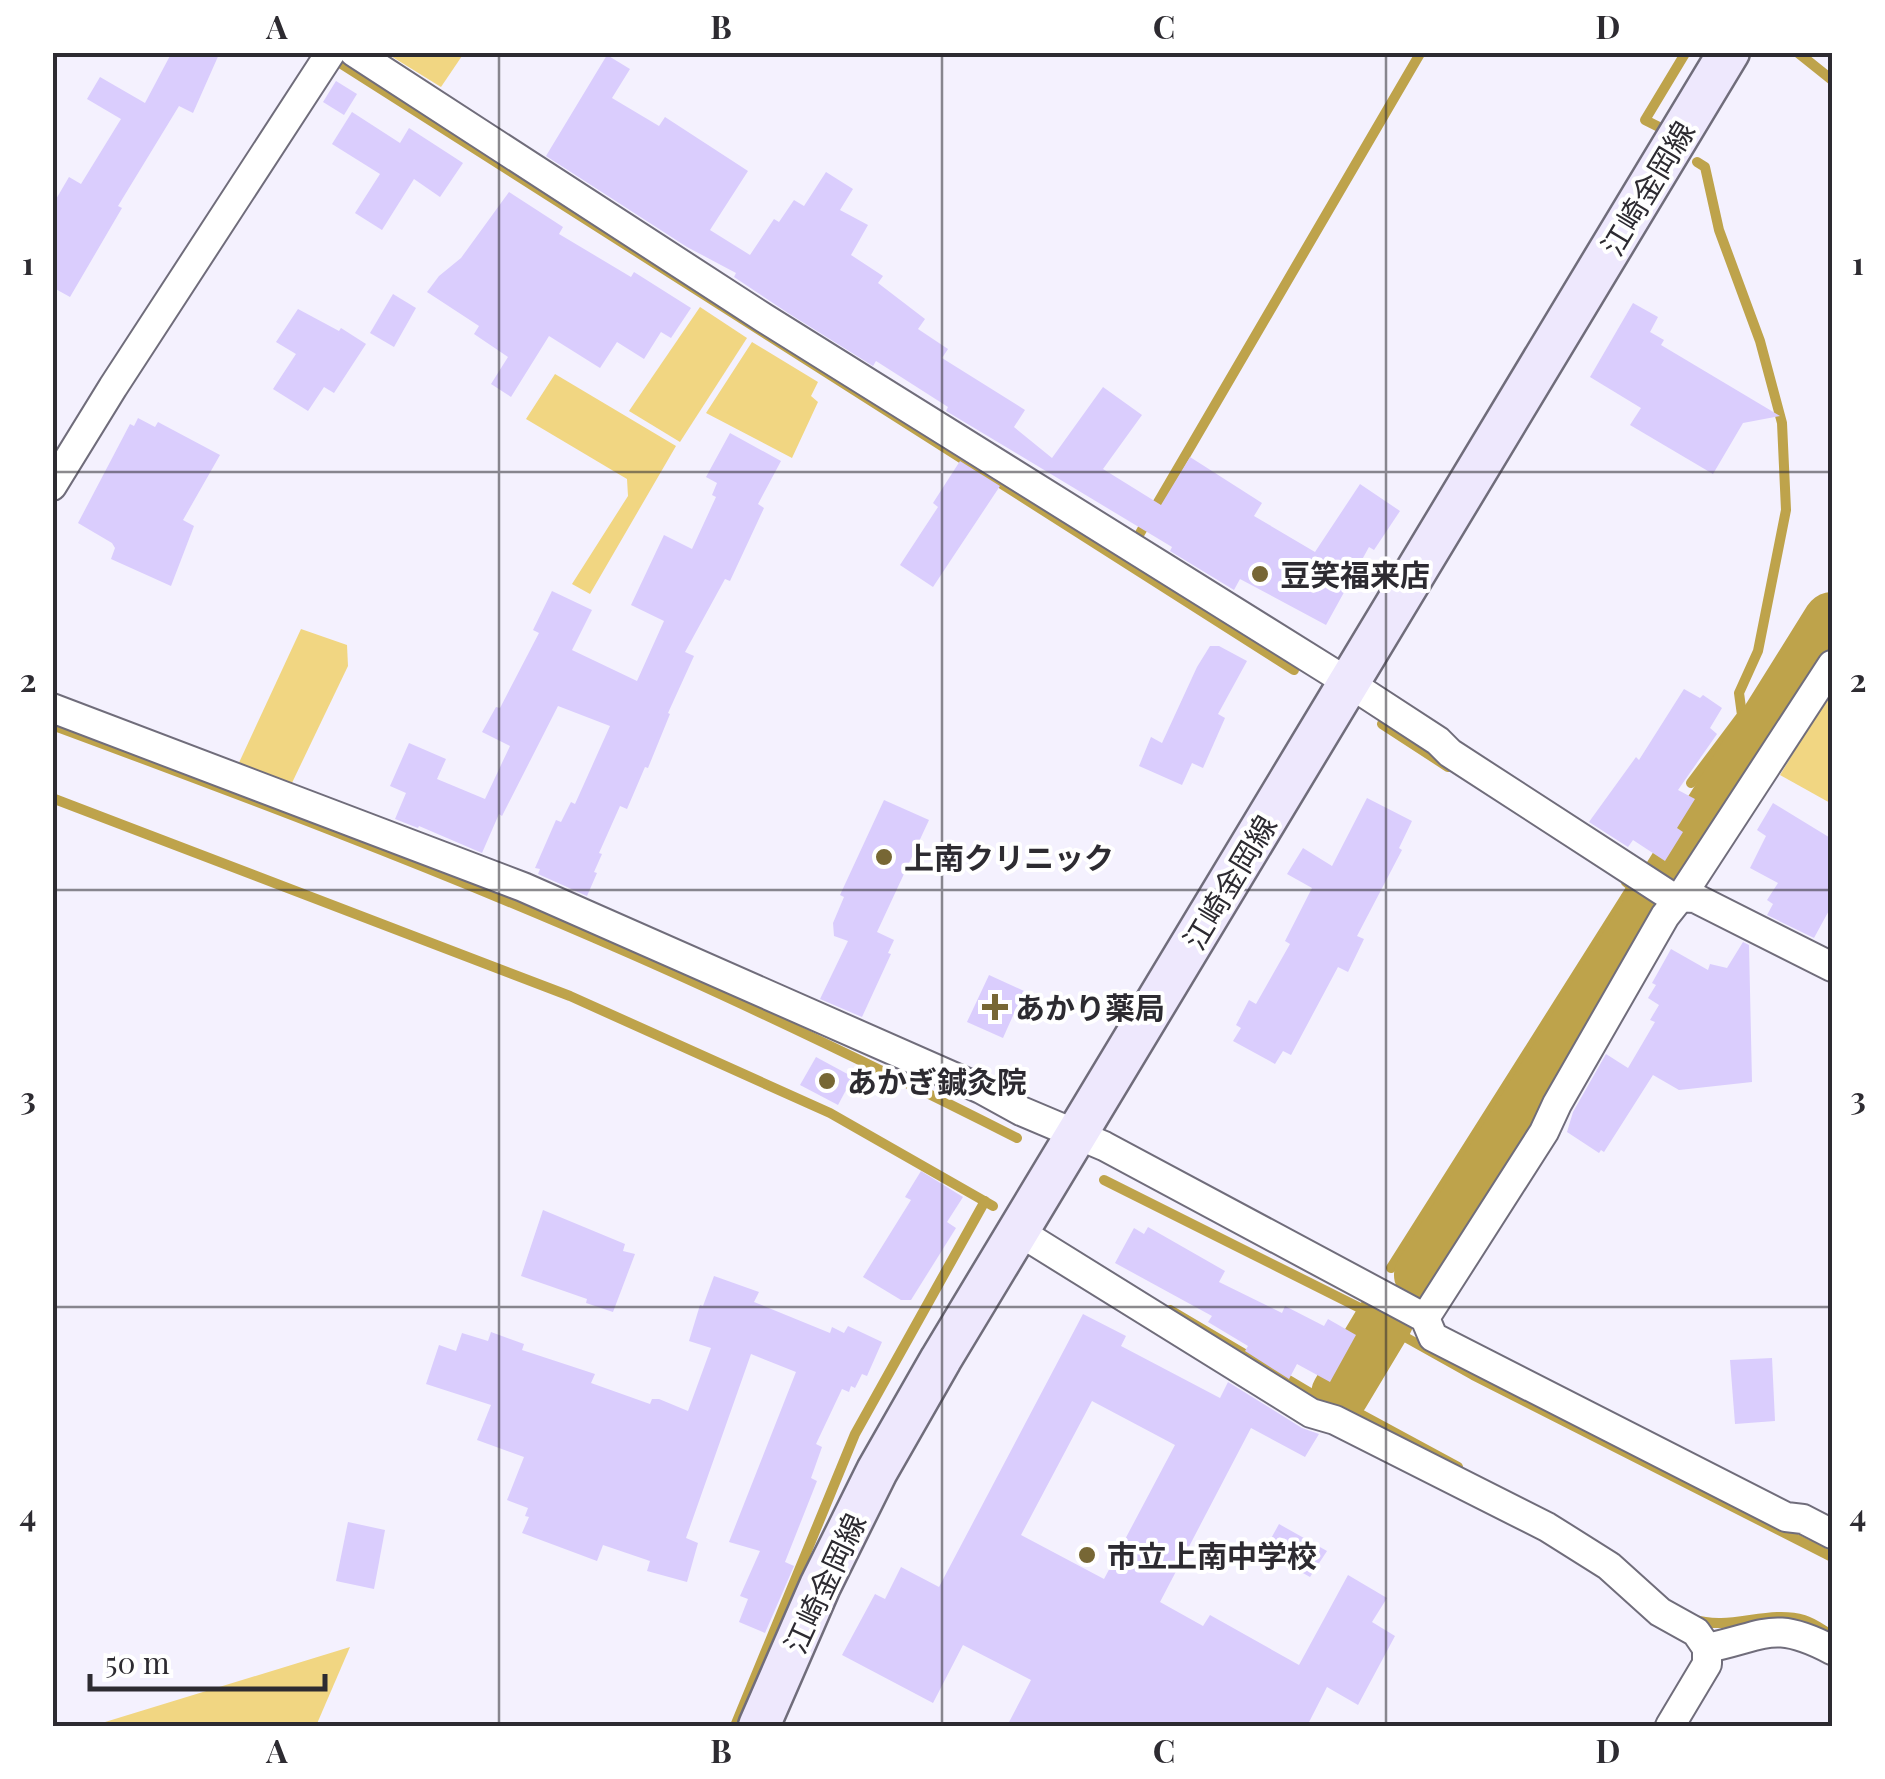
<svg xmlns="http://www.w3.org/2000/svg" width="1885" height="1779" viewBox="0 0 1885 1779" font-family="'Playfair Display','Noto Sans JP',serif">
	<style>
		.green { fill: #f1d682 }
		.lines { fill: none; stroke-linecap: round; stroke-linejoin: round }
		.stream { stroke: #bea34b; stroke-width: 10 }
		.river { stroke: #bea34b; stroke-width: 58 }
		.building { fill: #dacdfd; fill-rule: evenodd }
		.street-casing { stroke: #706d7b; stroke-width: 32 }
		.secondary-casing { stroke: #706d7b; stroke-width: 45 }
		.street { stroke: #fff; stroke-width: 28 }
		.secondary { stroke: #eee8fd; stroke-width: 40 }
		.grid { fill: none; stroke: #2d2b31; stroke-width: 2.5; stroke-opacity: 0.55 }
		.poi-dot { fill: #776735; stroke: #fff; stroke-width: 4 }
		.labels { text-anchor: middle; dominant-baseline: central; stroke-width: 8; stroke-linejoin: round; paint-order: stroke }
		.street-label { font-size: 30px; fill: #2d2b31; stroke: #fff }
		.poi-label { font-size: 30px; font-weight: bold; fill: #2d2b31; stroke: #fff; text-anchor: start }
		.neatline { fill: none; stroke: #2d2b31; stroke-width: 4 }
		.grid-label { font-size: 32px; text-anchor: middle; font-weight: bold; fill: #2d2b31 }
	</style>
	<rect width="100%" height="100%" fill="#f4f1fe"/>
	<g class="green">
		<path d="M 386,53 L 464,53 L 441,87 Z"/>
		<path d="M 700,307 L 747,338 L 680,442 L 629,411 Z"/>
		<path d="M 752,342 L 818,382 L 811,396 L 818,402 L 792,458 L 706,413 Z"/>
		<path d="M 555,374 L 676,446 L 590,594 L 572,584 L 628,496 L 627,479 L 526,419 Z"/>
		<path d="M 301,629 L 347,645 L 348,666 L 290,787 L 237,767 Z"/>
		<path d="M 1832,689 L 1832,804 L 1780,775 Z"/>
		<path d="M 350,1647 L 316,1726 L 92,1726 Z"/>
	</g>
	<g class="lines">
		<g class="stream">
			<path d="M 1797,52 L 1832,80"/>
			<path d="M 329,56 L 1294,670"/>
			<path d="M 1659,127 L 1645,120 L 1686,52"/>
			<path d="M 1136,540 L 1421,52"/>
			<path d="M 1382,724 L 1448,767"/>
			<path d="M 52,725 C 241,795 430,866 615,947 C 751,1006 884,1071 1017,1138"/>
			<path d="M 1691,783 L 1742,715 L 1739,693 L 1758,651 L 1786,510 L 1782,423 L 1760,341 L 1719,230 L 1705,167 L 1697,162"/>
			<path d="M 52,798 L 570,996 L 830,1113 L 993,1206"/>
			<path d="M 1626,897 L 1652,913"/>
			<path d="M 1104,1180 L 1364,1310 L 1380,1323 L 1473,1375 L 1832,1557"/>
			<path d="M 1391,1268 L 1632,887 L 1626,882"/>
			<path d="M 1170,1310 L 1312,1394 L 1340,1394 L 1349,1406 L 1360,1414 L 1458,1467"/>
			<path d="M 1693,1619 C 1729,1632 1768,1609 1804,1620 C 1814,1623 1824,1631 1832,1635"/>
			<path d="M 735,1726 L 855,1434 L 985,1201"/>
		</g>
		<g class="river">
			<path d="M 1423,1275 L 1832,621"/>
			<path d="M 1340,1394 L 1385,1319"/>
		</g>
	</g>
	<g class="building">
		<path d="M 172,52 L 220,52 L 193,113 L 179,106 L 118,206 L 122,208 L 70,297 L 52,287 L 52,206 L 69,177 L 81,184 L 121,119 L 87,99 L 100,77 L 145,103 Z"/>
		<path d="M 607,55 L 630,69 L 612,98 L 659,126 L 665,117 L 748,171 L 710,230 L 750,255 L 774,219 L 779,222 L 794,200 L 804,206 L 826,172 L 853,189 L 840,210 L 868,225 L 851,255 L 883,276 L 878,283 L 925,319 L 918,329 L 948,349 L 942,358 L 1025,410 L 1014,427 L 1052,458 L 1103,387 L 1142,415 L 1103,469 L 1161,505 L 1190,457 L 1262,503 L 1254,516 L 1315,552 L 1360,484 L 1400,511 L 1374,550 L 1369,547 L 1326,625 L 1240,579 L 1234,590 L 1170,551 L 1172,547 L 946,411 L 948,407 L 876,361 L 873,366 L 788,313 L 734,277 L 736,273 L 687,247 L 546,156 Z"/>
		<path d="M 336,81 L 357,94 L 344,115 L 323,102 Z"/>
		<path d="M 352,112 L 400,143 L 409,128 L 463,163 L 440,197 L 414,179 L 382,230 L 355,213 L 380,174 L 332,144 Z"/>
		<path d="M 509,192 L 563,227 L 559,234 L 631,277 L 634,272 L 691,308 L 671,338 L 661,332 L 644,359 L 617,342 L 600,368 L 549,336 L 511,397 L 491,384 L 508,357 L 474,334 L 479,326 L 427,292 L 439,276 L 461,258 Z"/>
		<path d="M 393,294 L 416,308 L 394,347 L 370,333 Z"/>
		<path d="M 1633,303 L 1658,317 L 1650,332 L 1664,340 L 1661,345 L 1780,416 L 1743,423 L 1713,474 L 1630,425 L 1641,408 L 1590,377 Z"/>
		<path d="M 298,309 L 339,331 L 341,328 L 366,344 L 334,393 L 324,387 L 308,411 L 273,389 L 296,354 L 276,342 Z"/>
		<path d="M 138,418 L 155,427 L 158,422 L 220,455 L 183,520 L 194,526 L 171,586 L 111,559 L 115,548 L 112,543 L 78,523 L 130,424 L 134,426 Z"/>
		<path d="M 730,433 L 781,461 L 758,504 L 764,508 L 730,581 L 725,579 L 685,652 L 694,656 L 668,713 L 670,714 L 648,768 L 645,767 L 627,809 L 620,806 L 599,853 L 602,854 L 594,872 L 597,873 L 587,896 L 538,874 L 540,869 L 535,868 L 556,820 L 561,822 L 571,802 L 575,804 L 610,726 L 558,706 L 502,816 L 499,814 L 482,853 L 419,826 L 418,828 L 395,819 L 406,793 L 390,786 L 409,743 L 446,759 L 437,779 L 485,799 L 510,746 L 482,732 L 496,707 L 500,708 L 539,633 L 533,630 L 552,591 L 592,610 L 572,650 L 637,681 L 664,621 L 631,605 L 664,535 L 692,549 L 716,497 L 712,495 L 717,483 L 706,477 Z"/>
		<path d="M 960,461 L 1000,486 L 933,587 L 900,565 L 938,507 L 933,503 Z"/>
		<path d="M 1210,646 L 1219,646 L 1247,661 L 1218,714 L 1225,718 L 1203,768 L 1192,763 L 1182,785 L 1139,766 L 1151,737 L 1162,743 L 1197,667 Z"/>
		<path d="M 1684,689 L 1700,698 L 1703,695 L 1722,708 L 1710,728 L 1717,734 L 1678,790 L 1695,799 L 1677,828 L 1683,832 L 1665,861 L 1633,840 L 1628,847 L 1589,822 L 1636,757 L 1639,760 Z"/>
		<path d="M 1367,798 L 1412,821 L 1399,848 L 1402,850 L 1357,936 L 1364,939 L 1348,972 L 1338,967 L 1291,1055 L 1283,1051 L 1275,1064 L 1233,1041 L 1241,1028 L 1236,1025 L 1249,1000 L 1256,1004 L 1290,944 L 1285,941 L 1312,888 L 1287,874 L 1303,848 L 1332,866 Z"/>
		<path d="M 884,800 L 929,820 L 877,932 L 894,940 L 888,953 L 891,954 L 862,1017 L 820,999 L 848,941 L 834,936 L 833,923 L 844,897 L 840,895 Z"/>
		<path d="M 1773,803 L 1832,839 L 1832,905 L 1814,938 L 1767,915 L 1773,904 L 1767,900 L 1778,883 L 1750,868 L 1766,836 L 1757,830 Z"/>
		<path d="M 1743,942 L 1749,945 L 1752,1082 L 1679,1090 L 1653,1075 L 1604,1152 L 1601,1150 L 1599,1153 L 1567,1132 L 1573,1112 L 1606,1054 L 1628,1068 L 1655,1022 L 1650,1020 L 1659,1005 L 1648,998 L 1656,985 L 1652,983 L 1671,949 L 1708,970 L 1710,964 L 1727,968 Z"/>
		<path d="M 989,975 L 1024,991 L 1003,1038 L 967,1022 Z"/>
		<path d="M 816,1057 L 853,1077 L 838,1105 L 800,1085 Z"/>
		<path d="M 921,1171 L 963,1197 L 947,1222 L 956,1228 L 911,1300 L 901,1300 L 863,1277 L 911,1200 L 905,1197 Z"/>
		<path d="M 543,1210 L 625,1244 L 623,1251 L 635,1254 L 613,1312 L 586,1303 L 587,1299 L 521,1276 Z"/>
		<path d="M 1148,1227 L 1225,1271 L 1219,1282 L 1282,1313 L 1285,1306 L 1324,1326 L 1328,1319 L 1356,1335 L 1330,1382 L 1297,1364 L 1289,1379 L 1245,1351 L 1248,1346 L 1208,1322 L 1212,1316 L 1115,1263 L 1134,1228 L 1144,1234 Z"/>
		<path d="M 714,1276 L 759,1292 L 754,1302 L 830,1333 L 832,1327 L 844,1333 L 848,1326 L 882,1342 L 867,1376 L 862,1374 L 855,1388 L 851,1386 L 849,1392 L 842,1389 L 816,1444 L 822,1447 L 811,1478 L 817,1481 L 785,1562 L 794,1566 L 765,1633 L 739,1622 L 748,1599 L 740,1596 L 760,1551 L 729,1542 L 796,1372 L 751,1354 L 686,1538 L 698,1543 L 687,1582 L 647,1571 L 650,1561 L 603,1545 L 597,1561 L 522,1533 L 529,1517 L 525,1516 L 528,1508 L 507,1500 L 524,1457 L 477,1440 L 491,1405 L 426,1384 L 439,1345 L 456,1351 L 462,1333 L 488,1341 L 491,1332 L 524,1344 L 522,1350 L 595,1374 L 591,1383 L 650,1404 L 652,1399 L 659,1399 L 688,1411 L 711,1348 L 689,1341 L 700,1305 L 703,1306 Z"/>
		<path d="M 1083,1314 L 1126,1336 L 1121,1346 L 1220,1398 L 1228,1382 L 1302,1428 L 1319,1434 L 1305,1457 L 1251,1428 L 1160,1602 L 1203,1626 L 1210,1615 L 1299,1665 L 1348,1575 L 1387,1598 L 1372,1622 L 1395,1636 L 1358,1705 L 1327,1687 L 1307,1726 L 1007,1726 L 1031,1680 L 963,1645 L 933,1703 L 842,1655 L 875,1594 L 885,1599 L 901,1567 L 939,1587 ZM 1092,1401 L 1175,1445 L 1104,1579 L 1021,1535 Z"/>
		<path d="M 1772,1358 L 1775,1421 L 1735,1424 L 1730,1360 Z"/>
		<path d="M 348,1522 L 385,1530 L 374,1589 L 336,1581 Z"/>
		<path d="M 1279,1524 L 1327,1551 L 1310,1577 L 1264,1551 Z"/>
	</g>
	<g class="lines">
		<g class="street-casing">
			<g id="street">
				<path d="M 354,52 L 764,318 L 1349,683 L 1438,741 L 1450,753 L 1672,897 L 1695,898 L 1832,967"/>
				<path d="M 52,486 L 113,387 L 331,52"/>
				<path d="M 52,708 L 523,887 L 981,1089 L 1021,1111 L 1104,1146 L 1425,1318 L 1433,1337 L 1786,1517 L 1803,1519 L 1832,1534"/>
				<path d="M 1018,1231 L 1311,1413 L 1335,1420 L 1547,1527 L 1609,1566 L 1660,1612 L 1696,1632 L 1707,1648"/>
				<path d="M 1425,1318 L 1544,1132 L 1557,1104 L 1665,916 L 1684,892 L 1832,665"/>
				<path d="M 1670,1726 L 1707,1664 L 1707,1648 C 1766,1636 1773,1619 1832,1650"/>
			</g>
		</g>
		<g class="secondary-casing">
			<path id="secondary" d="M 759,1726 L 820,1586 L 877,1471 L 941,1359 L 1729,52"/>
		</g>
		<use href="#street" class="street"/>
		<use href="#secondary" class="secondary"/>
	</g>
	<path class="grid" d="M 499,52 L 499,1726M 942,52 L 942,1726M 1386,52 L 1386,1726M 52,472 L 1832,472M 52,890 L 1832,890M 52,1307 L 1832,1307"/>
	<g class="poi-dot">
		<circle cx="1260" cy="574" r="10"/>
		<circle cx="884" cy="857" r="10"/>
		<path d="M990 992h10v10h10v10h-10v10h-10v-10h-10v-10h10z"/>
		<circle cx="827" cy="1081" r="10"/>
		<circle cx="1087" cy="1555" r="10"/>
	</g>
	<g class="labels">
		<g class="street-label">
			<text transform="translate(1647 188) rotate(-59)">江崎金岡線</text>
			<text transform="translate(1229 882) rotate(-59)">江崎金岡線</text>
			<text transform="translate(824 1583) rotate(-65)">江崎金岡線</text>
		</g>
		<g class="poi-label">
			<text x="1280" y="574">豆笑福来店</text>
			<text x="904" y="857">上南クリニック</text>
			<text x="1015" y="1007">あかり薬局</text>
			<text x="847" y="1081">あかぎ鍼灸院</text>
			<text x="1107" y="1555">市立上南中学校</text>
		</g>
	</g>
	<rect width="1885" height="1779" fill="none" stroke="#ffffff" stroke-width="110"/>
	<path d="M90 1674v15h235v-15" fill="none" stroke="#2d2b31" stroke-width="5"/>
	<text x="105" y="1674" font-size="30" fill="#2d2b31" stroke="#ffffff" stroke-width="8" paint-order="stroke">50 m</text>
	<rect x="55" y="55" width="1775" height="1669" class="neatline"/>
	<g class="grid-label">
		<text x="277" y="39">A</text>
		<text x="721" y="39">B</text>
		<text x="1164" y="39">C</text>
		<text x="1608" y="39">D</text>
		<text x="28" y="275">1</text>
		<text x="1858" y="275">1</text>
		<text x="28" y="692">2</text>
		<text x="1858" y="692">2</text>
		<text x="28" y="1110">3</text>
		<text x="1858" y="1110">3</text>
		<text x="28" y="1527">4</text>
		<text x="1858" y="1527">4</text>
		<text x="277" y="1763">A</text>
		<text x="721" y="1763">B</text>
		<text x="1164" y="1763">C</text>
		<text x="1608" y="1763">D</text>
	</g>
</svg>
